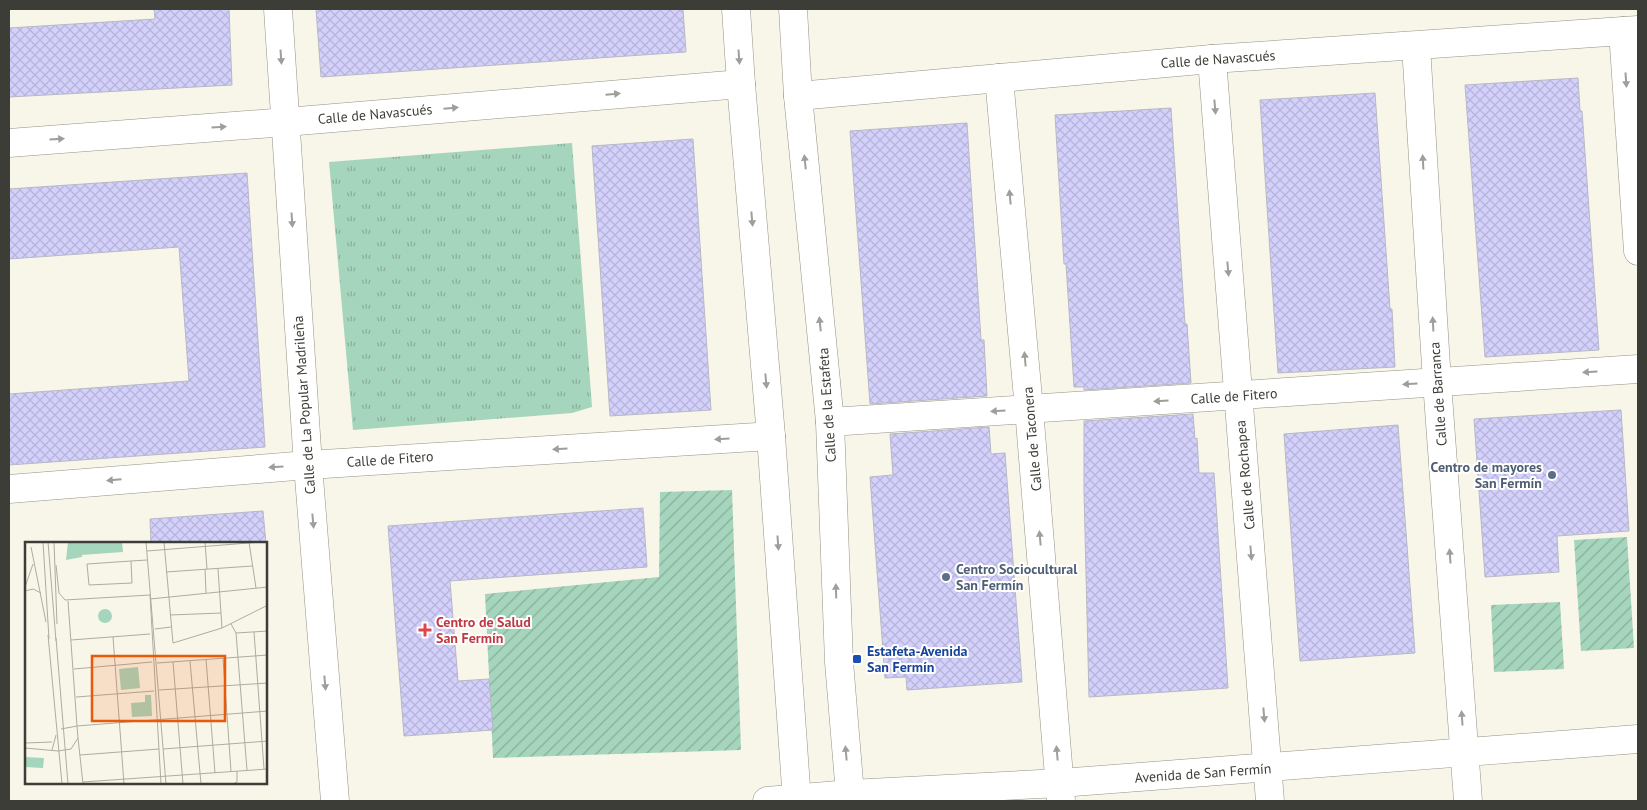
<svg xmlns="http://www.w3.org/2000/svg" width="1647" height="810" viewBox="0 0 1647 810" font-family="'PT Sans',sans-serif">
	<style>
		.park { fill: url(#park-tufts) }
		.garden { fill: url(#garden-furrows) }
		.building { fill: url(#building-cross-hatch); stroke: #b8b8c5 }
		.lines { fill: none; stroke-linecap: round; stroke-linejoin: round }
		.minor-casing { stroke: #949285; stroke-width: 29 }
		.tertiary-casing { stroke: #949285; stroke-width: 29 }
		.minor { stroke: #fff; stroke-width: 28 }
		.tertiary { stroke: #fff; stroke-width: 28 }
		.oneway { fill: #9e9e9b }
		.service-dot { fill: #5c6f8a; stroke: #fff; stroke-width: 2 }
		.health-dot { fill: #e0444e; stroke: #fff; stroke-width: 2 }
		.transit-dot { fill: #1a4fb4; stroke: #fff; stroke-width: 2 }
		.labels { text-anchor: middle; dominant-baseline: central; stroke-width: 4; stroke-linejoin: round; paint-order: stroke }
		.street-label { font-size: 14px; fill: #3d3d37; stroke: #fff }
		.service-label { font-size: 14px; font-weight: bold; fill: #4e5e75; stroke: #fff; text-anchor: end }
		.health-label { font-size: 14px; font-weight: bold; fill: #be3a42; stroke: #fff; text-anchor: start }
		.transit-label { font-size: 14px; font-weight: bold; fill: #164399; stroke: #fff; text-anchor: start }
		.inset-road { fill: none; stroke: #adaca1; stroke-width: 1 }
		.view { fill: #e8590c; fill-opacity: 0.15; stroke: #e8590c; stroke-width: 2.5 }
		.inset-edge { fill: none; stroke: #3d3d37; stroke-width: 2.5 }
	</style>
	<defs>
		<pattern id="park-tufts" width="24" height="20" patternUnits="userSpaceOnUse" patternTransform="scale(1.25)"><rect width="24" height="20" fill="#a6d5bd"/><path d="M3 7l-1-3M5 7V3M7 7l1-3M15 17l-1-3M17 17v-4M19 17l1-3" fill="none" stroke="#88ae9a"/></pattern>
		<pattern id="garden-furrows" width="10" height="10" patternUnits="userSpaceOnUse" patternTransform="scale(1.25)"><rect width="10" height="10" fill="#a6d5bd"/><path d="M-1 1l2-2M0 10L10 0M9 11l2-2" fill="none" stroke="#88ae9a"/></pattern>
		<pattern id="building-cross-hatch" width="8" height="8" patternUnits="userSpaceOnUse" patternTransform="scale(1.25)"><rect width="8" height="8" fill="#d3d1fb"/><path d="M0 0l8 8M0 8l8-8" fill="none" stroke="#b6b4d8"/></pattern>
	</defs>
	<rect width="100%" height="100%" fill="#f8f6e8"/>
	<path class="park" d="M 572,143 L 592,407 L 572,413 L 353,430 L 329,162 Z"/>
	<g class="garden">
		<path d="M 732,490 L 741,750 L 493,758 L 485,594 L 659,577 L 660,492 Z"/>
		<path d="M 1627,537 L 1634,648 L 1581,651 L 1574,540 Z"/>
		<path d="M 1560,602 L 1564,669 L 1494,672 L 1491,605 Z"/>
	</g>
	<g class="building">
		<path d="M 154,9 L 229,9 L 232,85 L 9,97 L 9,28 L 155,19 Z"/>
		<path d="M 316,9 L 683,9 L 686,52 L 321,77 Z"/>
		<path d="M 1578,78 L 1580,111 L 1582,111 L 1599,350 L 1485,357 L 1465,85 Z"/>
		<path d="M 1375,93 L 1390,309 L 1392,309 L 1395,367 L 1278,373 L 1260,100 Z"/>
		<path d="M 1171,108 L 1185,324 L 1187,324 L 1191,383 L 1084,390 L 1084,387 L 1074,387 L 1066,264 L 1064,264 L 1055,115 Z"/>
		<path d="M 967,123 L 981,340 L 984,340 L 987,396 L 870,404 L 850,131 Z"/>
		<path d="M 693,139 L 711,410 L 610,416 L 592,146 Z"/>
		<path d="M 247,173 L 265,447 L 9,465 L 9,394 L 189,381 L 179,247 L 9,259 L 9,189 Z"/>
		<path d="M 1621,410 L 1629,531 L 1557,536 L 1559,572 L 1485,577 L 1474,419 Z"/>
		<path d="M 1193,414 L 1195,439 L 1197,438 L 1199,473 L 1214,473 L 1228,688 L 1089,697 L 1084,491 L 1084,421 Z"/>
		<path d="M 1398,425 L 1415,653 L 1300,661 L 1284,434 Z"/>
		<path d="M 989,427 L 991,454 L 1005,453 L 1022,682 L 907,690 L 906,677 L 885,678 L 870,477 L 893,475 L 890,434 Z"/>
		<path d="M 643,508 L 647,567 L 450,581 L 458,681 L 489,679 L 493,730 L 404,736 L 388,526 Z"/>
		<path d="M 263,511 L 266,544 L 151,544 L 150,519 Z"/>
	</g>
	<g class="lines">
		<g class="minor-casing">
			<g id="minor">
				<path d="M 278,9 L 308,465 L 335,801"/>
				<path d="M 1623,31 L 1638,251"/>
				<path d="M 1416,46 L 1437,382 L 1468,801"/>
				<path d="M 1212,59 L 1270,801"/>
				<path d="M 999,78 L 1029,409 L 1061,801"/>
				<path d="M 798,96 L 1212,59 L 1638,30"/>
				<path d="M 9,143 L 286,122 L 741,84"/>
				<path d="M 830,422 L 1638,369"/>
				<path d="M 9,489 L 308,465 L 771,436"/>
				<path d="M 767,801 L 850,794 L 1060,783 L 1638,739"/>
			</g>
		</g>
		<g class="tertiary-casing">
			<g id="tertiary">
				<path d="M 736,9 L 741,84 L 771,436 L 797,801"/>
				<path d="M 793,9 L 798,96 L 830,422 L 839,662 L 850,794 L 849,801"/>
			</g>
		</g>
		<use href="#minor" class="minor"/>
		<use href="#tertiary" class="tertiary"/>
	</g>
	<defs><path id="oneway-solid" d="M-6-.8H1V-3.2L6.5 0L1 3.2V.8H-6Z" transform="scale(1.25)"/></defs>
	<g class="oneway">
		<use href="#oneway-solid" transform="translate(281 57) rotate(86)"/>
		<use href="#oneway-solid" transform="translate(739 57) rotate(86)"/>
		<use href="#oneway-solid" transform="translate(1626 80) rotate(86)"/>
		<use href="#oneway-solid" transform="translate(613 94) rotate(-5)"/>
		<use href="#oneway-solid" transform="translate(1215 107) rotate(85)"/>
		<use href="#oneway-solid" transform="translate(451 108) rotate(-5)"/>
		<use href="#oneway-solid" transform="translate(219 127) rotate(-4)"/>
		<use href="#oneway-solid" transform="translate(57 139) rotate(-4)"/>
		<use href="#oneway-solid" transform="translate(805 162) rotate(-96)"/>
		<use href="#oneway-solid" transform="translate(1423 162) rotate(-93)"/>
		<use href="#oneway-solid" transform="translate(1010 197) rotate(-95)"/>
		<use href="#oneway-solid" transform="translate(752 219) rotate(85)"/>
		<use href="#oneway-solid" transform="translate(292 220) rotate(86)"/>
		<use href="#oneway-solid" transform="translate(1228 269) rotate(85)"/>
		<use href="#oneway-solid" transform="translate(820 324) rotate(-96)"/>
		<use href="#oneway-solid" transform="translate(1433 324) rotate(-93)"/>
		<use href="#oneway-solid" transform="translate(1025 359) rotate(-95)"/>
		<use href="#oneway-solid" transform="translate(1590 372) rotate(176)"/>
		<use href="#oneway-solid" transform="translate(766 381) rotate(85)"/>
		<use href="#oneway-solid" transform="translate(1410 384) rotate(176)"/>
		<use href="#oneway-solid" transform="translate(1161 401) rotate(176)"/>
		<use href="#oneway-solid" transform="translate(998 411) rotate(176)"/>
		<use href="#oneway-solid" transform="translate(722 439) rotate(176)"/>
		<use href="#oneway-solid" transform="translate(560 449) rotate(176)"/>
		<use href="#oneway-solid" transform="translate(276 467) rotate(176)"/>
		<use href="#oneway-solid" transform="translate(114 480) rotate(175)"/>
		<use href="#oneway-solid" transform="translate(313 521) rotate(85)"/>
		<use href="#oneway-solid" transform="translate(1040 538) rotate(-95)"/>
		<use href="#oneway-solid" transform="translate(778 543) rotate(86)"/>
		<use href="#oneway-solid" transform="translate(1251 553) rotate(85)"/>
		<use href="#oneway-solid" transform="translate(1450 556) rotate(-94)"/>
		<use href="#oneway-solid" transform="translate(836 591) rotate(-92)"/>
		<use href="#oneway-solid" transform="translate(325 683) rotate(85)"/>
		<use href="#oneway-solid" transform="translate(1264 715) rotate(85)"/>
		<use href="#oneway-solid" transform="translate(1462 718) rotate(-94)"/>
		<use href="#oneway-solid" transform="translate(846 753) rotate(-95)"/>
		<use href="#oneway-solid" transform="translate(1057 753) rotate(-95)"/>
	</g>
	<g class="service-dot">
		<circle cx="1552" cy="475" r="5"/>
		<circle cx="946" cy="577" r="5"/>
	</g>
	<path class="health-dot" d="M422.5 622.5h5v5h5v5h-5v5h-5v-5h-5v-5h5z"/>
	<rect class="transit-dot" x="852" y="654" width="10" height="10" rx="2.5"/>
	<g class="labels">
		<g class="street-label">
			<text transform="translate(1218 59) rotate(-4)">Calle de Navascués</text>
			<text transform="translate(375 114) rotate(-5)">Calle de Navascués</text>
			<text transform="translate(1438 394) rotate(-94)">Calle de Barranca</text>
			<text transform="translate(1234 396) rotate(-4)">Calle de Fitero</text>
			<text transform="translate(304 405) rotate(-94)">Calle de La Popular Madrileña</text>
			<text transform="translate(827 405) rotate(-94)">Calle de la Estafeta</text>
			<text transform="translate(1032 439) rotate(-95)">Calle de Taconera</text>
			<text transform="translate(390 459) rotate(-4)">Calle de Fitero</text>
			<text transform="translate(1245 475) rotate(-95)">Calle de Rochapea</text>
			<text transform="translate(1203 773) rotate(-4)">Avenida de San Fermín</text>
		</g>
		<g class="service-label">
			<text x="1542" y="467">Centro de mayores<tspan x="1542" dy="16">San Fermín</tspan></text>
			<text x="956" y="569" text-anchor="start">Centro Sociocultural<tspan x="956" dy="16">San Fermín</tspan></text>
		</g>
		<g class="health-label">
			<text x="436" y="622">Centro de Salud<tspan x="436" dy="16">San Fermín</tspan></text>
		</g>
		<g class="transit-label">
			<text x="867" y="651">Estafeta-Avenida<tspan x="867" dy="16">San Fermín</tspan></text>
		</g>
	</g>
	<g transform="translate(25 542)">
		<rect width="242" height="242" fill="#f8f6e8"/>
		<path d="M73 74a7 7 0 1 1 14 0a7 7 0 1 1-14 0Z" fill="#a6d5bd"/>
		<path d="M 113,125 L 115,146 L 96,148 L 94,127 Z" fill="#a6d5bd"/>
		<path d="M 43,0 L 56,0 L 57,15 L 41,18 ZM 120,153 L 126,153 L 127,174 L 107,175 L 106,161 L 120,160 Z" fill="#a6d5bd"/>
		<path d="M 56,0 L 97,0 L 98,10 L 56,13 ZM 0,215 L 19,216 L 18,226 L 0,225 Z" fill="#a6d5bd"/>
		<path class="inset-road" d="M 18,0 L 24,97M 23,0 L 31,99M 29,0 L 32,82M 121,0 L 141,242M 139,0 L 148,101 L 197,86 L 243,63M 180,0 L 182,27M 224,0 L 231,46M 6,5 L 21,80M 122,9 L 236,0M 106,19 L 107,41 L 64,43 L 62,22 L 106,19 L 122,18M 31,23 L 34,51 L 40,58 L 125,53M 180,27 L 181,51M 193,27 L 197,86M 141,30 L 227,24M 0,45 L 8,22M 0,49 L 8,47 L 16,51M 125,53 L 136,242M 125,57 L 243,45M 43,59 L 52,184 L 243,169M 145,73 L 196,71M 206,82 L 211,91 L 222,228M 130,87 L 146,85M 229,90 L 239,227M 211,91 L 243,89M 23,93 L 37,242M 88,95 L 99,242M 31,96 L 43,242M 46,98 L 125,92M 198,116 L 206,229M 181,117 L 190,231M 165,119 L 176,242M 148,120 L 158,242M 132,121 L 243,113M 49,127 L 127,120M 134,148 L 243,141M 51,155 L 129,149M 53,196 L 58,242M 0,201 L 27,200M 0,206 L 33,209 L 46,207 L 53,196 L 52,184 L 36,187M 138,207 L 243,199M 27,208 L 31,193M 55,213 L 134,207M 58,240 L 243,227M 208,242 L 212,240 L 212,229"/>
		<path class="view" d="M 67,114 L 200,114 L 200,179 L 67,179 Z"/>
		<rect width="242" height="242" class="inset-edge"/>
	</g>
	<rect width="1647" height="810" fill="none" stroke="#3d3d37" stroke-width="20"/>
</svg>
